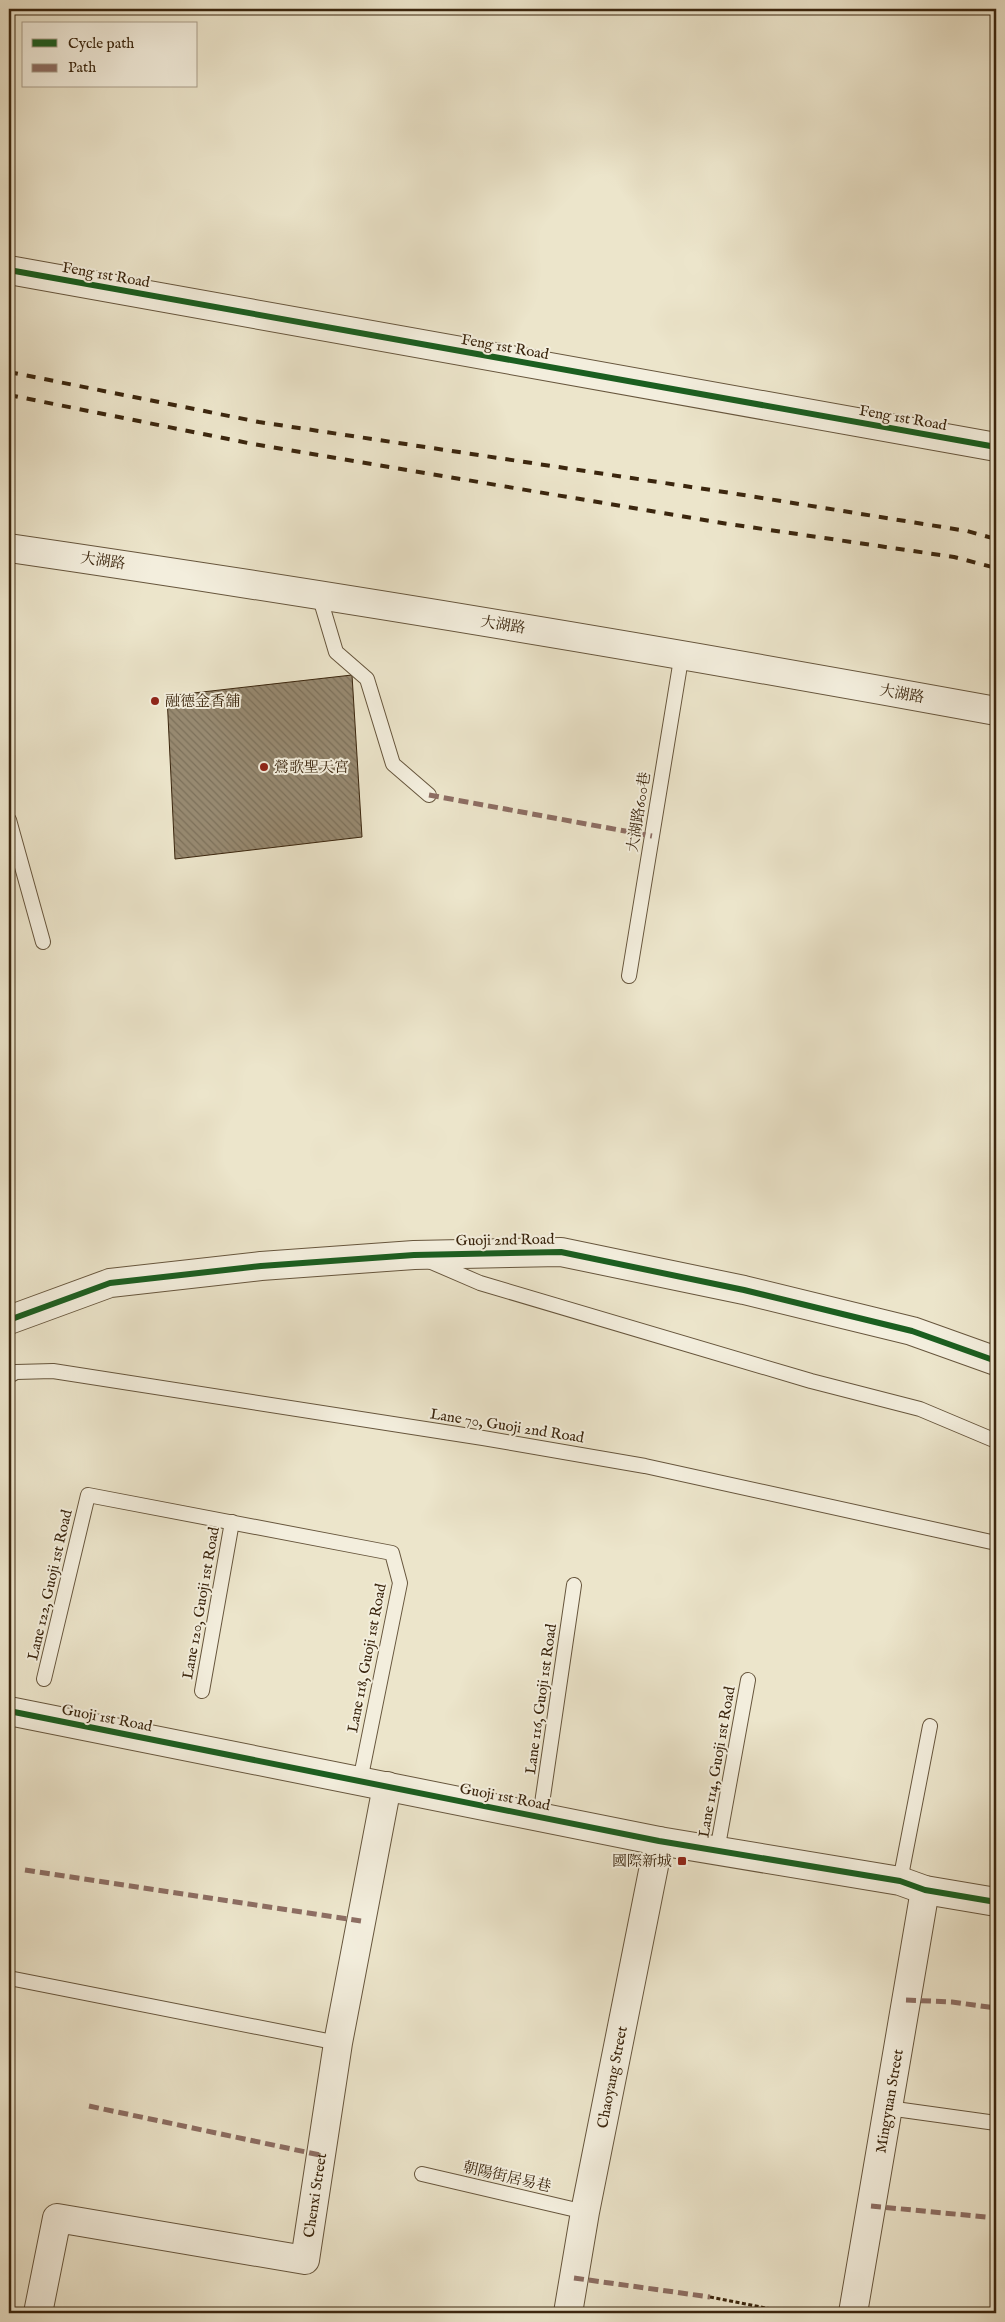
<svg xmlns="http://www.w3.org/2000/svg" width="1005" height="2322" viewBox="0 0 1005 2322" font-family="'IM FELL English','Noto Serif TC',serif">
	<style>
		.building { fill: url(#building-back-hatch); stroke: #3b260e }
		.lines { fill: none; stroke-linecap: round; stroke-linejoin: round }
		.service-casing { stroke: #67563d; stroke-width: 16 }
		.minor-casing { stroke: #67563d; stroke-width: 30 }
		.tertiary-casing { stroke: #67563d; stroke-width: 30 }
		.path { stroke: #3b260e; stroke-width: 3; stroke-dasharray: 4 2.5; stroke-linecap: butt }
		.service { stroke: #f3eedd; stroke-width: 14 }
		.minor { stroke: #f3eedd; stroke-width: 28 }
		.tertiary { stroke: #f3eedd; stroke-width: 28 }
		.rail { stroke: #3b260e; stroke-width: 4; stroke-dasharray: 9 9; stroke-linecap: butt }
		.quiet { stroke: #8d6e63; stroke-width: 5; stroke-dasharray: 10 5; stroke-linecap: butt }
		.cycleway-casing { stroke: #f3eedd; stroke-width: 9 }
		.cycleway { stroke: #1b5e20; stroke-width: 6 }
		.poi-dot { fill: #8f2418; stroke: #f3eedd; stroke-width: 2 }
		.labels { text-anchor: middle; dominant-baseline: central; stroke-width: 4; stroke-linejoin: round; paint-order: stroke }
		.street-label { font-size: 15px; fill: #3b260e; stroke: #f3eedd }
		.poi-label { font-size: 15px; fill: #3b260e; stroke: #f3eedd; text-anchor: start }
	</style>
	<defs>
		<pattern id="building-back-hatch" width="6" height="6" patternUnits="userSpaceOnUse" patternTransform="scale(1.25)"><rect width="6" height="6" fill="#978970"/><path d="M-1 5l2 2M0 0l6 6M5-1l2 2" fill="none" stroke="#7c705a"/></pattern>
	</defs>
	<rect width="100%" height="100%" fill="#ece5cb"/>
	<filter id="stains"><feTurbulence type="fractalNoise" baseFrequency=".004" numOctaves="4"/><feColorMatrix values="0 0 0 0 .2 0 0 0 0 .09 0 0 0 0 .02 0 0 0 .5 -.17"/></filter>
	<radialGradient id="worn" r=".72"><stop offset=".6" stop-color="#630" stop-opacity="0"/><stop offset="1" stop-color="#630" stop-opacity=".3"/></radialGradient>
	<path class="building" d="M 352,675 L 362,837 L 175,859 L 167,696 Z"/>
	<g class="lines">
		<g class="service-casing">
			<g id="service">
				<path d="M 319,595 L 336,652 L 367,679 L 393,764 L 429,795"/>
				<path d="M 9,820 L 43,942"/>
				<path d="M 629,976 L 682,653"/>
				<path d="M 429,1261 L 480,1283 L 811,1381 L 920,1409 L 996,1441"/>
				<path d="M 9,1376 L 16,1372 L 53,1371 L 483,1438 L 645,1466 L 996,1543"/>
				<path d="M 44,1679 L 88,1495 L 392,1553 L 400,1583 L 360,1781"/>
				<path d="M 202,1691 L 232,1522"/>
				<path d="M 540,1817 L 574,1585"/>
				<path d="M 717,1851 L 748,1680"/>
				<path d="M 900,1881 L 930,1726"/>
				<path d="M 9,1978 L 338,2043"/>
				<path d="M 888,2108 L 996,2123"/>
				<path d="M 422,2174 L 585,2212"/>
			</g>
		</g>
		<g class="minor-casing">
			<g id="minor">
				<path d="M 9,270 L 996,447"/>
				<path d="M 9,1320 L 110,1283 L 261,1266 L 414,1255 L 561,1252 L 744,1290 L 912,1331 L 996,1361"/>
				<path d="M 9,1711 L 659,1841 L 900,1881 L 925,1890 L 996,1902"/>
				<path id="s1" d="M 38,2313 L 57,2218 L 305,2260 L 338,2043 L 387,1786"/>
				<path id="s2" d="M 568,2313 L 585,2212 L 659,1841"/>
				<path id="s3" d="M 853,2313 L 925,1890"/>
			</g>
		</g>
		<g class="tertiary-casing">
			<path id="tertiary" d="M 9,548 C 339,596 668,651 996,711"/>
		</g>
		<path class="path" d="M 710,2297 L 791,2313"/>
		<use href="#service" class="service"/>
		<use href="#minor" class="minor"/>
		<use href="#tertiary" class="tertiary"/>
		<g class="rail">
			<path d="M 9,372 L 259,422 L 731,493 L 967,531 L 996,539"/>
			<path d="M 9,395 L 253,444 L 722,523 L 954,557 L 996,568"/>
		</g>
		<g class="quiet">
			<path d="M 429,795 L 652,836"/>
			<path d="M 25,1870 L 361,1921"/>
			<path d="M 906,2000 L 952,2002 L 996,2008"/>
			<path d="M 89,2106 L 320,2155"/>
			<path d="M 871,2206 L 996,2218"/>
			<path d="M 574,2278 L 710,2297"/>
		</g>
		<g class="cycleway-casing">
			<g id="cycleway">
				<path d="M 9,270 L 996,447"/>
				<path d="M 9,1320 L 110,1283 L 261,1266 L 414,1255 L 561,1252 L 744,1290 L 912,1331 L 996,1361"/>
				<path d="M 9,1711 L 659,1841 L 900,1881 L 925,1890 L 996,1902"/>
			</g>
		</g>
		<use href="#cycleway" class="cycleway"/>
	</g>
	<g class="poi-dot">
		<circle cx="155" cy="701" r="5"/>
		<circle cx="264" cy="767" r="5"/>
		<rect x="677" y="1856" width="10" height="10" rx="2.5"/>
	</g>
	<g class="labels">
		<g class="street-label">
			<text transform="translate(106 275) rotate(10)">Feng 1st Road</text>
			<text transform="translate(505 347) rotate(10)">Feng 1st Road</text>
			<text transform="translate(903 418) rotate(10)">Feng 1st Road</text>
			<text transform="translate(103 561) rotate(8)">大湖路</text>
			<text transform="translate(503 625) rotate(9)">大湖路</text>
			<text transform="translate(902 694) rotate(10)">大湖路</text>
			<text transform="translate(639 812) rotate(-81)">大湖路600巷</text>
			<text transform="translate(505 1240) rotate(-1)">Guoji 2nd Road</text>
			<text transform="translate(507 1426) rotate(9)">Lane 70, Guoji 2nd Road</text>
			<text transform="translate(50 1585) rotate(-77)">Lane 122, Guoji 1st Road</text>
			<text transform="translate(201 1603) rotate(-80)">Lane 120, Guoji 1st Road</text>
			<text transform="translate(367 1658) rotate(-79)">Lane 118, Guoji 1st Road</text>
			<text transform="translate(541 1699) rotate(-82)">Lane 116, Guoji 1st Road</text>
			<text transform="translate(107 1718) rotate(11)">Guoji 1st Road</text>
			<text transform="translate(717 1762) rotate(-80)">Lane 114, Guoji 1st Road</text>
			<text transform="translate(505 1797) rotate(11)">Guoji 1st Road</text>
			<text stroke="none"><textPath href="#s2" startOffset="240">Chaoyang Street</textPath></text>
			<text stroke="none"><textPath href="#s3" startOffset="215">Mingyuan Street</textPath></text>
			<text transform="translate(507 2177) rotate(13)">朝陽街居易巷</text>
			<text stroke="none"><textPath href="#s1" startOffset="414">Chenxi Street</textPath></text>
		</g>
		<g class="poi-label">
			<text x="165" y="701">融德金香舖</text>
			<text x="274" y="767">鶯歌聖天宮</text>
			<text x="672" y="1861" text-anchor="end">國際新城</text>
		</g>
	</g>
	<rect width="1005" height="2322" fill="none" stroke="#ece5cb" stroke-width="30"/>
	<rect x="10" y="10" width="985" height="2302" fill="none" stroke="#3b260e" stroke-width="2.5"/>
	<rect x="15" y="15" width="975" height="2292" fill="none" stroke="#3b260e"/>
	<rect x="22" y="22" width="175" height="65" fill="#f3eedd" stroke="#a99e8a"/>
	<rect x="32" y="39" width="25" height="8" fill="#1b5e20" stroke="#a99e8a"/>
	<text x="68" y="48" font-size="15" fill="#3b260e">Cycle path</text>
	<rect x="32" y="64" width="25" height="8" fill="#8d6e63" stroke="#a99e8a"/>
	<text x="68" y="72" font-size="15" fill="#3b260e">Path</text>
	<rect width="100%" height="100%" filter="url(#stains)"/>
	<rect width="100%" height="100%" fill="url(#worn)"/>
</svg>
